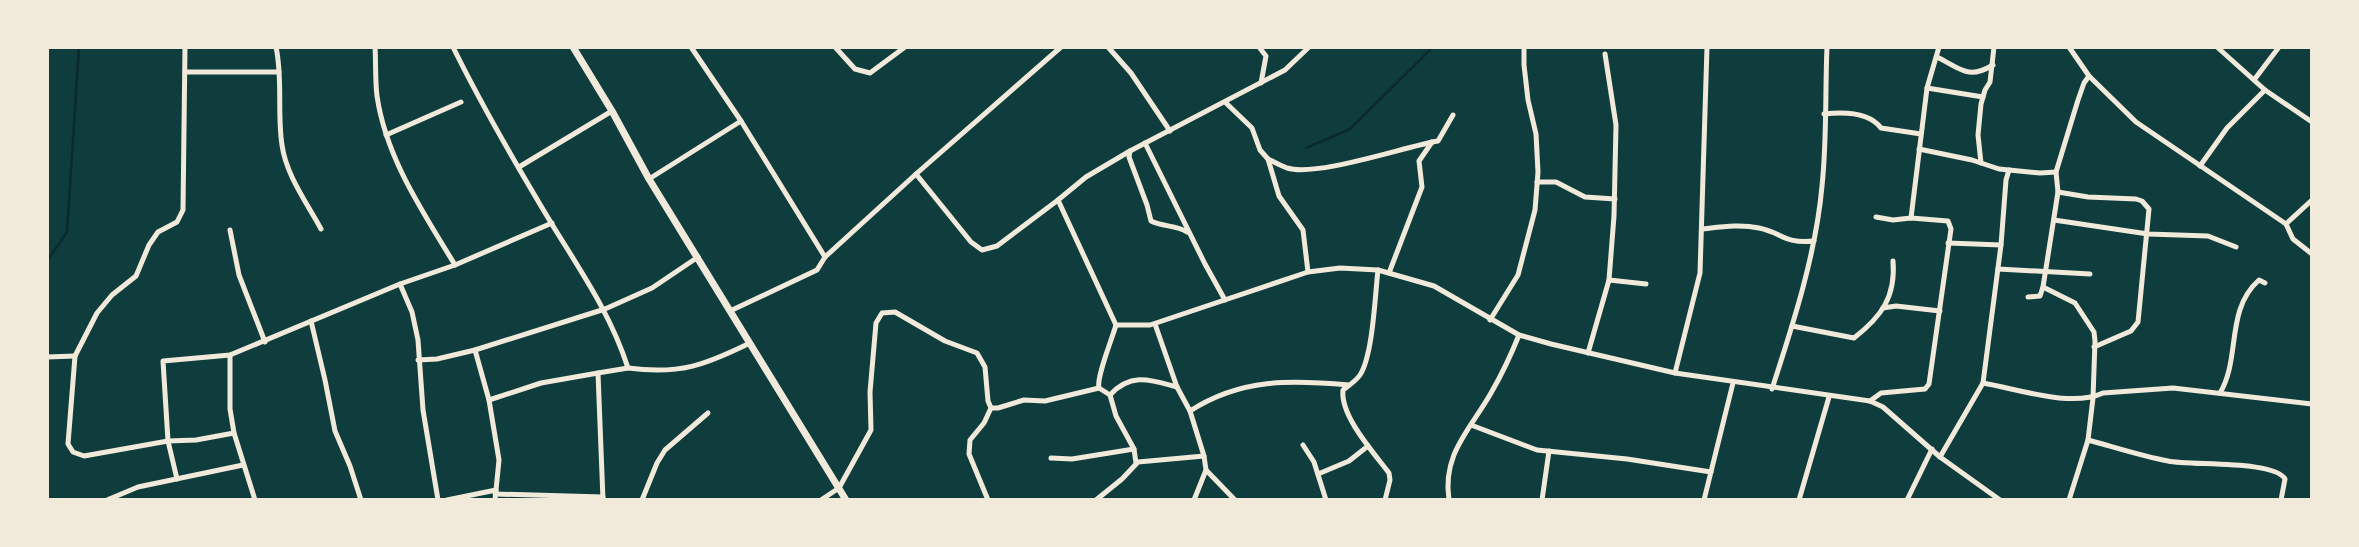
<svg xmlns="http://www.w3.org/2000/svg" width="2359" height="547" viewBox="0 0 2359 547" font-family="Commissioner,sans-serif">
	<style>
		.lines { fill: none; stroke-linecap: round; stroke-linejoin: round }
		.stream { stroke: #0a2a2b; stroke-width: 2.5 }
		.minor { stroke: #f1e9da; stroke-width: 5 }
		.secondary { stroke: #f1e9da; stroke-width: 7 }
	</style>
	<rect width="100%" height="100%" fill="#0f3d3e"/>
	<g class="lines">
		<g class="stream">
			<path d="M 1306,148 L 1350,129 L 1433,47"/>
			<path d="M 47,261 L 67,232 L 79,47"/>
		</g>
		<g class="minor">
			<path d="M 185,47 L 183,210 L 177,222 L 158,232 L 149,245 L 136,276 L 112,295 L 97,313 L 75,356 L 68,444 L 73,452 L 84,456 L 168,441 L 196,440 L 234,433"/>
			<path d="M 276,47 C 283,79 277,113 282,145 C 286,175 307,203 321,229"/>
			<path d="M 375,47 C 376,63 375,80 377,96 C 386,158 423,212 455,265"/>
			<path d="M 453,47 C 483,108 518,168 553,226 C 582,273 611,315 628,368 L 598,373 L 603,500"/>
			<path d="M 691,47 L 741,121 L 825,257"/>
			<path d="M 835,47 L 855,69 L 870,73 L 905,47"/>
			<path d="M 1108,47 L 1131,73 L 1170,131"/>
			<path d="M 1259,47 L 1266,56 L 1261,83"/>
			<path d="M 2069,47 L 2089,76 L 2136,122 L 2286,224 L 2293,239 L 2312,254"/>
			<path d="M 2217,47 L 2265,90 L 2312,122"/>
			<path d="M 1937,57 C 1961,69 1968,80 1993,65"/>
			<path d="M 185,72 L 279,72"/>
			<path d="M 2254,80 L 2279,47"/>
			<path d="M 1927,88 L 1983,97"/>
			<path d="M 1225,102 L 1252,128 L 1260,150 L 1268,159 L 1279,196 L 1303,230 L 1308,272"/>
			<path d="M 1824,114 C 1842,112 1869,112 1881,128 L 1921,134"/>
			<path d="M 386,135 L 461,102"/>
			<path d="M 1145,143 L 1205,264 L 1225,300"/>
			<path d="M 1919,149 L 1972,160 L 1999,169 L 2040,173 L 2056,172"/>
			<path d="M 1130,151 L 1129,157 L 1147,205 L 1151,221 C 1163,227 1176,225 1187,232"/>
			<path d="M 1268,159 C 1274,162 1281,166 1287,168 C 1318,177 1403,147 1438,141 L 1453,115"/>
			<path d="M 1981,163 L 1978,135 L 1981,104 L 1985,90 L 1990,82 L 1994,47"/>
			<path d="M 2200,166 L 2227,128 L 2265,90"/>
			<path d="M 519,167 L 612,111"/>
			<path d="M 916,174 L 971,242 L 982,250 L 997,246 L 1058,200 L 1116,325 L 1150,325 L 1308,272 L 1340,268 L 1378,270 L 1434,286 L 1519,335 L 1551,344 L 1675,373 L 1870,401 L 1883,407 L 1940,457 L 2000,500"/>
			<path d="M 649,179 L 741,121"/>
			<path d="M 1537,182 L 1556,182 L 1585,197 L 1615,199"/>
			<path d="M 2058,192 L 2088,197 L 2136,199 L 2142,201 L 2149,209 L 2138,322 L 2131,331 L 2094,347"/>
			<path d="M 1058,200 L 1086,177 L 1130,151 L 1285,70 L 1309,47"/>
			<path d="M 1911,218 L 1927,88 L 1939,47"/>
			<path d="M 2054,220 L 2148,234 L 2208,236 L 2236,247"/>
			<path d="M 2286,224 L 2312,200"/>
			<path d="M 1702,229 C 1721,227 1740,224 1759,228 C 1783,233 1784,244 1814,241"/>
			<path d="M 230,230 L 239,275 L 265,342"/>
			<path d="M 1948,243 L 2001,245"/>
			<path d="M 1998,269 L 2090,274"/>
			<path d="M 1378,270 C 1375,295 1373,355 1360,375 C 1356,381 1348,386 1343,390 C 1340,416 1374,453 1389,473 L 1390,480 L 1385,500"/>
			<path d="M 1389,273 L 1422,187 L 1419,161 L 1432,142"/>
			<path d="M 1609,280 L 1646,284"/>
			<path d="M 400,284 L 412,312 L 418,340 L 423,410 L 438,500"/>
			<path d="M 2043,287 L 2075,303 L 2094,332 L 2095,341 L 2093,398 L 2088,440 L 2069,500"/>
			<path d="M 2028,297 L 2040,296 L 2043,287 L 2058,192 L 2056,172 L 2078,100 L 2084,83 L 2089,76"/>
			<path d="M 1883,308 L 1896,306 L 1940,311"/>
			<path d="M 730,311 L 817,270 L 825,257 L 916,174 L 1061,47"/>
			<path d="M 1490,320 L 1518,275 L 1535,210 L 1538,172 L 1536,134 L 1528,100 L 1524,65 L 1524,47"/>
			<path d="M 311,321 L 325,380 L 335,431 L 350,466 L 361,500"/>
			<path d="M 1155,324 L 1177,387 L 1190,411 L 1204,456 L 1206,470 L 1194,500"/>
			<path d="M 1792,326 L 1854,338 C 1881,317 1896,297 1893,261"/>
			<path d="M 475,350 L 489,400 L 499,460 L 495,500"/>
			<path d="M 1588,353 L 1609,280 L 1614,216 L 1616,125 L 1605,54"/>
			<path d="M 230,355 L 230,409 L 234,433 L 255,500"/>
			<path d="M 47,357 L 75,356"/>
			<path d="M 418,360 L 437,359 L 475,350 L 605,309 L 652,288 L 698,257"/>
			<path d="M 628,368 C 680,375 705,365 750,343"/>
			<path d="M 1675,373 L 1700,273 L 1707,47"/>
			<path d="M 1983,383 C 2018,389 2071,408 2103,393 L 2173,388 L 2312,404"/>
			<path d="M 1099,388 C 1096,378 1112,339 1116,325"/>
			<path d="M 1772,389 C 1793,324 1816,254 1822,186 C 1827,140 1825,93 1827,47"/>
			<path d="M 2220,393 C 2241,358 2225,310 2259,280 L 2265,283"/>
			<path d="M 1110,395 C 1131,372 1151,380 1177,387"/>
			<path d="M 489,400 L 541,383 L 598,373"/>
			<path d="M 1870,401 L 1881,393 L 1925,389 L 1929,384 L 1951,229 L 1948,221 L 1911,218 L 1893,220 L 1876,217"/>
			<path d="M 991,408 L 998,408 L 1024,400 L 1045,401 L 1099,388 L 1110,395 L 1116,416 L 1134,449 L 1136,463"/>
			<path d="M 1190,411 C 1241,378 1291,380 1349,385"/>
			<path d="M 1471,425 L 1537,450 L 1627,459 L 1711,472"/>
			<path d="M 2088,440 C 2114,447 2141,456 2168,461 C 2191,466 2274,460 2285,479 L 2281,500"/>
			<path d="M 1303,445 L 1314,462 L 1326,500"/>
			<path d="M 1940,457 L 1983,383 L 2001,245 L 2006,180 L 2009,170"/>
			<path d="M 1051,458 L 1072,459 L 1134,449"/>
			<path d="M 1206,470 L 1235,500"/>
			<path d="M 1318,474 L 1349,461 L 1368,446"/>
			<path d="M 177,479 L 168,441 L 163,361 L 230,355 L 400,284 L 455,265 L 552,223"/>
			<path d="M 495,494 L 603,497"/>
			<path d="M 107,500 L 138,487 L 243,465"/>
			<path d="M 447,500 L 496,490"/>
			<path d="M 642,500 L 657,463 L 665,450 L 708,413"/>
			<path d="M 821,500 L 839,488 L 871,430 L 870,392 L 876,323 L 882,313 L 895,312 L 945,341 L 977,353 L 985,367 L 988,401 L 991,408 L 984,423 L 970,440 L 969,454 L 988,500"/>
			<path d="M 1096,500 L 1122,479 L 1138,462 L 1204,456"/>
			<path d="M 1449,500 C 1442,454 1470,430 1491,393 C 1502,374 1511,355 1519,335"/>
			<path d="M 1542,500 L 1549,451"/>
			<path d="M 1704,500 L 1733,383"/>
			<path d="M 1799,500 L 1829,397"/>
			<path d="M 1907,500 L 1932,449"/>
		</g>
		<path class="secondary" d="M 573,47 L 612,111 L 649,179 L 846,500"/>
	</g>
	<rect width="2359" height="547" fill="none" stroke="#f1e9da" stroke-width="98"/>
</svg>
